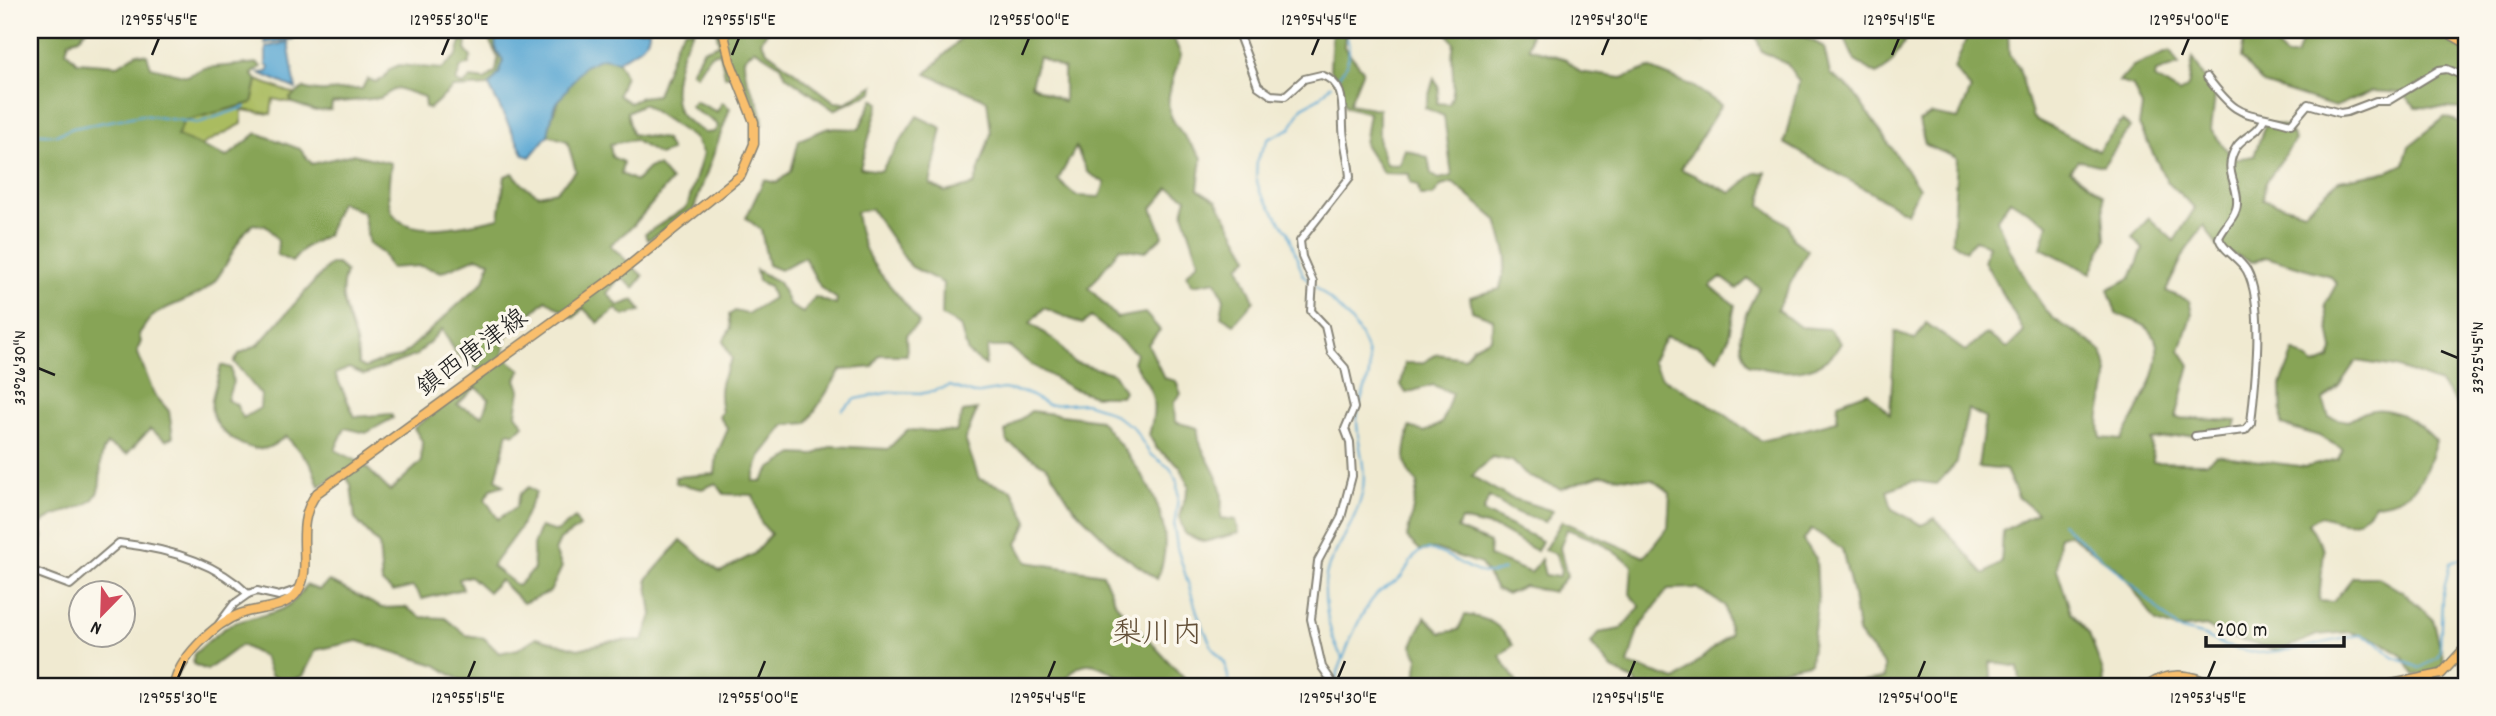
<svg xmlns="http://www.w3.org/2000/svg" width="2496" height="716" viewBox="0 0 2496 716" font-family="Dekko,'Klee One',sans-serif">
	<style>
		.green { fill: #aabc60; stroke: #636c3e; stroke-width: 2 }
		.forest { fill: #87a456; stroke: #526039; stroke-width: 2; fill-rule: evenodd }
		.water { fill: #5aa7d3; stroke: #3b6278; stroke-width: 2 }
		.lines { fill: none; stroke-linecap: round; stroke-linejoin: round }
		.stream { stroke: #5aa7d3; stroke-width: 2 }
		.minor-casing { stroke: #868376; stroke-width: 10 }
		.major-casing { stroke: #868376; stroke-width: 11 }
		.highway-casing { stroke: #868376; stroke-width: 13 }
		.minor { stroke: #fff; stroke-width: 6 }
		.major { stroke: #f9bf6d; stroke-width: 8 }
		.highway { stroke: #f9bf6d; stroke-width: 10 }
		.ticks { fill: none; stroke: #1c1c1c; stroke-width: 2.5 }
		.labels { text-anchor: middle; dominant-baseline: central; stroke-width: 7; stroke-linejoin: round; paint-order: stroke }
		.street-label { font-size: 26px; fill: #1c1c1c; stroke: #fbf7ec }
		.quarter-label { font-size: 30px; fill: #634f37; stroke: #fbf7ec }
		.neatline { fill: none; stroke: #1c1c1c; stroke-width: 2.5 }
		.ticks-label { font-size: 18px; text-anchor: middle; fill: #1c1c1c }
	</style>
	<rect width="100%" height="100%" fill="#fbf7ec"/>
	<filter id="ink" filterUnits="userSpaceOnUse"><feTurbulence type="fractalNoise" baseFrequency=".0143" numOctaves="2"/><feDisplacementMap in="SourceGraphic" scale="14" xChannelSelector="R" yChannelSelector="G"/><feConvolveMatrix kernelMatrix="1 2 1 2 8 2 1 2 1" color-interpolation-filters="sRGB"/></filter>
	<filter id="wash" filterUnits="userSpaceOnUse"><feTurbulence type="fractalNoise" baseFrequency=".00686" numOctaves="4" result="noise"/><feDisplacementMap in="SourceGraphic" scale="28" xChannelSelector="R" yChannelSelector="G"/><feGaussianBlur stdDeviation="1.57" result="paint"/><feColorMatrix in="noise" values="0 0 0 0 0 0 0 0 0 0 0 0 0 0 0 0 0 1.4 0 .05"/><feComposite in="paint" operator="in"/></filter>
	<g filter="url(#wash)">
		<rect width="100%" height="100%" fill="#f0ead1"/>
		<path class="green" d="M 257,80 L 297,95 L 290,98 L 292,103 L 273,99 L 271,114 L 242,110 L 242,124 L 200,146 L 176,135 L 183,121 L 252,103 Z"/>
		<g class="forest">
			<path d="M 30,30 L 86,30 L 79,38 L 69,41 L 66,51 L 77,62 L 118,65 L 137,53 L 147,55 L 151,67 L 187,76 L 204,68 L 258,63 L 261,67 L 252,74 L 257,80 L 252,103 L 184,121 L 177,136 L 227,157 L 257,133 L 300,149 L 312,164 L 353,154 L 391,163 C 390,175 387,189 389,201 C 393,245 471,224 499,218 L 505,176 L 513,173 L 523,185 L 539,195 L 556,191 L 576,171 L 567,141 L 548,135 C 550,111 574,62 601,58 C 606,57 613,60 618,61 L 625,75 L 618,95 L 630,103 L 641,97 L 657,95 L 677,41 L 685,30 L 694,30 C 681,49 665,95 682,116 C 688,123 698,128 705,133 L 714,132 L 718,126 C 709,115 698,116 690,106 L 695,101 L 717,112 L 722,102 L 730,108 L 693,211 L 648,240 L 645,234 L 687,207 L 703,154 L 695,139 L 643,104 L 627,112 L 632,134 L 665,139 L 671,151 L 659,155 L 634,140 L 610,144 L 612,157 L 623,162 L 621,174 L 636,181 L 650,167 L 658,166 L 671,181 L 633,226 L 610,245 L 643,276 L 634,288 L 621,277 L 607,293 L 618,306 L 634,300 L 641,311 L 624,316 L 616,309 L 598,323 L 583,308 L 574,318 L 546,300 L 507,336 L 503,356 L 521,370 L 516,379 L 520,390 L 516,414 L 524,425 L 515,434 L 508,432 L 496,479 L 504,485 L 491,489 L 485,499 L 498,519 L 516,507 L 520,494 L 529,487 L 536,492 L 520,528 L 492,566 L 518,586 L 534,569 L 533,545 L 540,527 L 557,532 L 575,518 L 580,527 L 560,540 L 555,551 L 562,567 L 550,592 L 523,603 L 500,580 L 488,592 L 470,576 L 459,579 L 463,589 L 422,599 L 413,587 L 393,592 L 382,583 L 379,545 L 355,519 L 351,485 L 343,472 L 319,486 L 311,464 L 286,436 C 281,440 273,446 267,448 C 246,453 217,433 212,412 C 209,398 219,379 221,365 L 231,368 L 233,382 L 227,400 L 236,404 L 243,418 L 260,408 L 261,395 L 234,362 L 239,354 L 259,344 L 330,264 L 337,264 L 346,272 C 333,307 360,330 358,364 L 365,368 L 383,360 L 401,357 L 484,281 L 490,261 L 477,257 L 442,272 L 420,266 L 390,268 L 383,254 L 369,244 L 363,212 L 340,202 L 327,235 L 305,247 L 292,262 L 277,255 L 278,241 L 267,226 L 253,224 C 235,239 230,264 214,282 C 195,302 167,303 152,317 C 147,321 143,329 139,334 L 141,342 L 137,351 L 154,394 L 169,411 L 173,437 L 166,440 L 150,429 L 127,454 L 107,444 C 94,461 108,486 91,501 C 76,513 54,510 40,525 L 43,537 L 35,563 L 30,564 ZM 442,329 L 457,355 L 478,369 L 473,384 L 414,428 L 422,441 L 421,462 L 390,491 L 363,464 L 335,450 L 345,428 L 366,433 L 393,418 L 391,414 L 355,417 L 335,374 L 349,368 L 364,375 L 417,355 ZM 476,387 L 489,399 L 482,416 L 457,405 Z"/>
			<path d="M 484,30 L 522,30 L 504,30 L 495,49 L 503,60 L 500,72 L 489,86 L 453,88 L 429,109 L 425,107 L 424,97 L 397,88 L 380,98 L 332,103 L 331,110 L 315,111 L 292,103 L 290,98 L 304,88 C 321,95 343,88 362,89 L 367,79 L 376,82 L 383,79 L 390,69 L 399,65 L 442,69 L 457,55 L 461,41 L 467,41 L 466,51 L 471,57 L 469,64 L 461,67 L 456,82 L 463,85 L 471,78 L 485,80 L 496,71 L 498,58 Z"/>
			<path d="M 716,30 L 768,30 L 761,41 L 767,51 L 835,102 L 845,103 L 874,85 L 873,92 L 834,110 L 786,76 L 781,66 L 754,49 L 744,59 C 743,89 762,95 763,124 L 759,124 L 752,100 L 738,75 L 725,76 L 720,52 L 710,55 L 696,75 L 691,72 L 703,50 L 719,44 Z"/>
			<path d="M 962,30 L 1170,30 L 1181,55 C 1160,114 1164,111 1202,158 L 1198,189 L 1217,201 L 1249,257 L 1239,266 L 1254,301 L 1234,324 L 1221,316 L 1224,299 L 1216,281 L 1193,285 L 1186,275 L 1199,261 L 1183,213 L 1187,198 L 1169,188 L 1152,208 L 1163,236 L 1145,252 L 1120,248 L 1089,288 L 1117,318 L 1145,313 L 1160,330 L 1148,344 L 1164,378 L 1176,381 L 1181,394 L 1174,402 L 1175,422 L 1198,428 C 1196,449 1217,468 1221,490 C 1223,499 1221,509 1221,518 L 1236,520 L 1239,533 L 1204,542 L 1185,534 L 1179,517 L 1189,486 L 1180,466 L 1157,449 L 1149,435 C 1159,399 1153,392 1133,362 L 1136,353 L 1091,317 L 1082,324 L 1044,308 L 1030,323 L 1057,342 L 1073,362 L 1113,373 L 1124,391 L 1121,396 L 1095,396 L 1071,388 L 1029,363 L 1010,347 L 988,347 L 985,365 L 968,353 L 960,326 L 942,316 L 943,283 L 910,266 L 871,209 L 856,212 C 863,272 891,278 919,323 L 906,335 L 907,355 L 879,355 L 873,367 L 841,370 L 807,423 L 785,425 L 760,457 L 753,481 L 762,481 L 770,469 L 794,454 L 813,455 L 832,446 L 888,449 L 907,430 L 956,432 L 963,412 L 977,410 L 965,439 L 979,479 L 1012,490 L 1028,522 L 1017,544 L 1027,562 L 1103,574 L 1116,604 L 1191,686 C 1176,686 1156,690 1141,686 C 1109,678 1086,641 1063,686 L 469,686 L 436,665 L 358,641 L 316,650 L 303,676 L 285,682 L 271,675 L 264,657 L 241,645 L 207,670 L 193,664 L 194,654 C 205,645 219,630 232,624 C 264,611 287,619 306,585 L 319,590 L 329,581 L 382,608 L 405,607 L 421,617 L 445,618 L 466,635 L 484,638 L 499,653 L 518,649 L 537,637 L 578,649 L 612,641 L 643,640 L 652,615 L 647,579 L 681,540 L 720,572 L 754,554 L 771,534 L 761,523 L 753,495 L 724,494 L 716,483 L 702,489 L 676,483 L 675,477 L 715,474 L 717,454 L 728,429 L 719,416 L 722,412 C 717,389 721,378 732,359 L 723,341 L 731,328 L 729,315 L 735,311 L 747,314 L 773,298 L 769,286 L 758,281 L 756,270 L 779,282 L 790,306 L 803,313 L 815,297 L 836,305 L 837,299 L 821,288 L 804,257 L 780,270 L 768,265 L 761,230 L 746,218 L 764,180 L 777,183 L 791,171 L 799,140 L 828,128 L 859,129 L 873,99 L 879,103 L 860,168 L 881,171 L 917,116 L 942,128 L 930,184 L 945,192 L 974,185 L 991,133 L 987,100 L 926,74 L 960,39 ZM 1039,57 L 1064,69 L 1064,102 L 1031,85 ZM 1076,147 L 1087,172 L 1105,183 L 1100,197 L 1076,196 L 1058,180 Z"/>
			<path d="M 1332,30 L 1362,30 L 1345,34 L 1344,47 L 1363,70 L 1349,104 L 1379,109 L 1379,143 L 1386,164 L 1399,165 L 1405,149 L 1428,158 L 1431,174 L 1439,179 L 1452,176 L 1444,116 L 1425,108 L 1434,78 L 1439,88 L 1437,103 L 1449,104 C 1459,85 1448,64 1454,44 L 1446,30 L 1531,30 L 1529,48 L 1566,59 L 1580,72 L 1622,78 L 1649,68 L 1691,85 L 1721,105 L 1681,169 L 1731,193 L 1755,173 L 1766,172 L 1761,205 L 1788,225 L 1793,239 L 1808,250 L 1777,309 L 1800,327 L 1829,329 L 1841,343 C 1822,377 1780,375 1748,364 C 1732,334 1745,315 1759,287 L 1748,279 L 1737,289 L 1721,277 L 1710,286 L 1735,305 L 1728,340 L 1717,359 L 1699,346 L 1666,337 L 1652,361 L 1661,377 L 1719,410 L 1761,441 L 1837,421 L 1838,403 L 1868,392 L 1890,414 L 1895,331 L 1915,340 L 1926,323 L 1965,351 L 1986,334 L 2008,348 L 2024,332 L 1984,261 L 1989,245 L 1975,240 L 1965,251 L 1952,241 L 1957,158 L 1925,145 L 1919,121 L 1932,114 L 1958,119 L 1971,89 L 1954,69 L 1968,34 L 1959,30 L 2008,30 L 2009,55 L 2019,68 L 2033,118 L 2098,151 L 2122,121 L 2130,127 L 2103,166 L 2078,160 L 2070,170 L 2103,195 L 2106,239 L 2091,273 L 2041,248 L 2048,224 L 2010,200 L 1997,219 C 2004,241 2035,300 2052,317 C 2064,328 2097,342 2103,355 C 2116,386 2093,408 2101,438 L 2121,440 C 2134,416 2178,351 2146,327 C 2138,321 2125,318 2116,313 L 2108,289 L 2131,278 L 2143,249 L 2132,237 L 2149,218 L 2174,241 L 2195,208 L 2167,182 L 2139,125 L 2142,107 L 2133,86 L 2119,82 L 2133,66 L 2170,51 L 2179,65 L 2156,72 L 2155,78 L 2179,93 L 2188,87 L 2193,58 L 2215,96 L 2211,130 L 2234,159 L 2254,156 L 2266,122 L 2287,127 L 2295,140 L 2265,184 L 2263,199 L 2304,212 L 2339,180 L 2389,171 L 2404,164 L 2409,146 L 2445,117 L 2466,124 L 2466,416 L 2440,383 L 2396,367 L 2356,361 L 2339,386 L 2323,400 L 2329,417 L 2348,421 C 2354,418 2361,413 2368,411 C 2393,404 2421,424 2436,441 C 2424,478 2418,500 2375,504 C 2356,529 2349,524 2320,516 L 2308,523 L 2324,550 L 2319,601 L 2333,602 L 2353,577 L 2377,577 L 2407,595 L 2433,619 L 2445,665 L 2432,673 L 2414,675 L 2402,656 L 2380,641 L 2350,632 L 2317,635 L 2280,651 L 2221,635 L 2206,626 L 2177,629 L 2156,622 L 2123,574 L 2069,534 L 2059,536 L 2057,569 L 2071,612 L 2089,634 L 2103,672 L 2104,686 L 2021,686 L 2018,667 L 1990,662 L 1992,686 L 1849,686 L 1854,682 L 1884,678 L 1884,665 L 1858,633 L 1853,595 L 1842,549 L 1812,529 L 1803,541 L 1816,558 L 1818,599 L 1810,663 L 1747,676 L 1736,686 L 1637,686 L 1636,682 L 1612,669 L 1591,644 L 1598,633 L 1621,629 L 1640,607 L 1630,594 L 1632,565 L 1600,542 L 1567,529 L 1560,548 L 1567,576 L 1553,592 L 1524,586 L 1507,594 L 1496,589 L 1481,564 L 1436,549 L 1421,551 L 1407,538 L 1418,483 C 1399,467 1405,450 1410,427 L 1425,432 L 1442,423 L 1452,393 L 1433,385 L 1406,393 L 1401,385 L 1405,363 L 1422,363 L 1437,354 L 1464,358 L 1473,347 L 1491,338 L 1493,319 L 1472,311 L 1470,297 L 1500,289 L 1507,257 L 1497,220 L 1453,183 L 1441,186 L 1433,196 L 1420,196 L 1418,186 L 1410,182 L 1409,174 L 1383,173 L 1364,144 L 1369,113 L 1346,107 L 1340,86 L 1330,69 ZM 2204,225 L 2219,249 L 2252,262 L 2266,257 L 2330,276 L 2337,283 L 2325,305 L 2333,350 L 2330,359 L 2315,365 L 2294,351 L 2281,385 L 2282,425 L 2319,436 L 2343,449 L 2338,459 L 2306,467 L 2216,455 L 2206,463 L 2153,462 L 2151,440 L 2233,430 L 2236,421 L 2176,418 L 2190,365 L 2180,350 L 2192,313 L 2189,301 L 2166,291 L 2185,252 ZM 1968,409 L 1985,418 L 1978,467 L 2006,470 L 2018,497 L 2037,513 L 2003,531 L 2001,563 L 1984,574 L 1935,518 L 1922,525 L 1892,509 L 1887,490 L 1913,481 L 1937,484 L 1957,462 ZM 1492,457 L 1512,461 L 1529,477 L 1561,489 L 1600,475 L 1652,480 L 1670,493 L 1668,527 L 1644,557 L 1562,521 L 1544,550 L 1556,554 L 1561,572 L 1558,577 L 1545,575 L 1541,559 L 1531,573 L 1489,556 L 1490,543 L 1457,529 L 1461,520 L 1498,529 L 1537,551 L 1542,541 L 1483,512 L 1489,497 L 1515,512 L 1545,522 L 1553,511 L 1508,497 L 1472,476 ZM 1697,588 L 1725,606 L 1730,634 L 1676,680 L 1628,664 L 1638,630 L 1668,589 Z"/>
			<path d="M 1674,30 L 1720,30 L 1704,41 L 1674,39 Z"/>
			<path d="M 1743,30 L 1793,30 L 1824,47 L 1830,74 L 1852,90 L 1919,188 L 1907,213 L 1784,143 L 1799,82 L 1787,64 L 1761,51 L 1755,33 Z"/>
			<path d="M 1841,30 L 1912,30 L 1890,65 L 1877,74 L 1855,61 Z"/>
			<path d="M 2232,30 L 2259,30 L 2286,56 L 2296,56 L 2305,30 L 2445,30 L 2466,40 L 2466,109 L 2416,107 L 2402,93 L 2372,91 L 2335,107 L 2263,84 L 2241,58 L 2244,40 Z"/>
			<path d="M 1031,411 L 1100,420 C 1136,464 1184,519 1157,579 L 1117,551 L 1073,507 L 1048,468 L 1007,442 L 1005,432 Z"/>
			<path d="M 1465,615 C 1489,618 1500,624 1513,645 L 1500,656 L 1519,686 L 1477,686 L 1470,679 L 1464,686 L 1416,686 L 1418,658 L 1412,645 L 1425,617 L 1441,633 L 1458,630 Z"/>
		</g>
		<g class="water">
			<path d="M 264,30 L 295,30 L 293,39 L 265,43 Z"/>
			<path d="M 504,30 L 649,30 C 650,46 630,53 618,61 L 602,58 L 584,66 L 554,107 L 548,135 L 530,157 L 524,155 L 489,86 L 500,72 L 503,60 C 496,50 492,44 499,32 Z"/>
			<path d="M 288,42 L 296,89 L 259,73 L 268,72 L 270,67 L 266,65 L 266,47 Z"/>
		</g>
		<g class="lines">
			<g class="stream">
				<path d="M 1335,80 C 1351,64 1352,51 1345,30"/>
				<path d="M 30,133 L 56,135 L 73,128 L 142,115 L 198,123 L 245,107"/>
				<path d="M 1310,281 L 1303,275 L 1288,232 L 1260,192 L 1256,178 L 1257,159 L 1268,139 L 1291,128 L 1302,107 L 1319,98 L 1331,85"/>
				<path d="M 1316,287 C 1342,310 1373,336 1369,374 C 1367,389 1357,404 1357,420 C 1357,445 1368,468 1362,494 C 1356,518 1342,540 1331,561 C 1318,584 1328,639 1343,658"/>
				<path d="M 842,410 L 856,399 L 891,392 L 925,393 L 950,386 L 974,394 L 1003,389 L 1026,393 L 1048,405 L 1085,403 L 1104,409 L 1133,427 L 1150,454 L 1170,468 L 1177,481 L 1178,499 L 1174,526 L 1177,548 L 1199,618 L 1213,649 L 1225,663 L 1230,686"/>
				<path d="M 2061,523 L 2130,582 L 2178,629 L 2205,636 L 2225,646 L 2258,653 L 2291,650 L 2360,635 L 2376,641 L 2393,657 L 2420,668 L 2437,658 L 2440,651 L 2442,598 L 2450,563 L 2466,557"/>
				<path d="M 1334,682 C 1346,653 1356,617 1377,594 C 1384,587 1393,585 1399,579 C 1410,568 1413,545 1434,551 C 1461,558 1475,582 1504,570"/>
			</g>
		</g>
	</g>
	<g filter="url(#ink)">
		<g class="lines">
			<g class="minor-casing">
				<g id="minor">
					<path d="M 1237,30 L 1258,86 L 1271,95 L 1285,96 L 1304,79 L 1321,75 C 1350,84 1340,115 1344,138 C 1346,152 1349,164 1350,177 L 1300,241 L 1302,257 L 1313,282 L 1311,311 L 1325,326 L 1331,352 L 1345,368 L 1354,408 L 1345,429 L 1350,442 L 1352,476 L 1341,518 L 1318,561 L 1311,619 L 1322,667 L 1335,686"/>
					<path d="M 2207,77 C 2241,122 2242,110 2291,124 L 2308,104 L 2340,113 L 2347,112 L 2376,101 L 2388,101 L 2439,70 L 2447,69 L 2466,77"/>
					<path d="M 2195,436 L 2245,430 L 2251,423 C 2255,384 2265,305 2247,271 C 2240,258 2223,251 2219,238 C 2223,227 2237,216 2237,204 C 2239,183 2221,170 2237,146 C 2245,135 2258,134 2264,119"/>
					<path d="M 30,570 L 70,585 L 119,543 C 163,548 215,561 248,594 L 257,591 L 279,596 L 299,589"/>
					<path d="M 219,624 L 234,604 L 248,594"/>
				</g>
			</g>
			<g class="major-casing">
				<g id="major">
					<path d="M 174,686 C 178,659 215,623 240,614 C 259,607 281,610 295,595 C 317,570 290,528 317,493 L 621,272 L 741,175 L 754,144 L 754,122 L 730,61 L 723,30"/>
					<path d="M 2147,686 C 2169,671 2191,673 2213,686"/>
					<path d="M 2382,686 L 2441,674 L 2466,647"/>
				</g>
			</g>
			<g class="highway-casing">
				<path id="highway" d="M 2445,30 L 2466,42"/>
			</g>
			<use href="#minor" class="minor"/>
			<use href="#major" class="major"/>
			<use href="#highway" class="highway"/>
		</g>
	</g>
	<path class="ticks" d="M 152,55 L 159,38M 442,55 L 449,38M 732,55 L 739,38M 1022,55 L 1029,38M 1312,55 L 1319,38M 1602,55 L 1609,38M 1892,55 L 1899,38M 2182,55 L 2189,38M 2441,351 L 2458,358M 38,368 L 55,375M 178,678 L 185,661M 468,678 L 475,661M 758,678 L 765,661M 1048,678 L 1055,661M 1338,678 L 1345,661M 1628,678 L 1635,661M 1918,678 L 1925,661M 2208,678 L 2215,661"/>
	<g class="labels">
		<g class="street-label">
			<text transform="translate(473 354) rotate(-36)">鎮西唐津線</text>
		</g>
		<g class="quarter-label">
			<text x="1157" y="636">梨川内</text>
		</g>
	</g>
	<rect width="2496" height="716" fill="none" stroke="#fbf7ec" stroke-width="77"/>
	<g transform="translate(102 614) rotate(203)"><circle r="33" fill="#fbf7ec" stroke="#a29f99" stroke-width="2"/>
	<path d="M0-5L12 26L0 18L-12 26Z" fill="#d1495b"/>
	<text y="-10" font-size="19" font-weight="bold" text-anchor="middle" fill="#1c1c1c">N</text>
	</g>
	<path d="M2206 636v10h138v-10" fill="none" stroke="#1c1c1c" stroke-width="3.5"/>
	<text x="2216" y="636" font-size="21" fill="#1c1c1c" stroke="#fbf7ec" stroke-width="5" paint-order="stroke">200 m</text>
	<rect x="38" y="38" width="2420" height="640" class="neatline"/>
	<g class="ticks-label">
		<text x="159" y="25">129°55'45"E</text>
		<text x="449" y="25">129°55'30"E</text>
		<text x="739" y="25">129°55'15"E</text>
		<text x="1029" y="25">129°55'00"E</text>
		<text x="1319" y="25">129°54'45"E</text>
		<text x="1609" y="25">129°54'30"E</text>
		<text x="1899" y="25">129°54'15"E</text>
		<text x="2189" y="25">129°54'00"E</text>
		<text transform="translate(2477 358) rotate(-90)" y="6">33°25'45"N</text>
		<text transform="translate(19 368) rotate(-90)" y="6">33°26'30"N</text>
		<text x="178" y="703">129°55'30"E</text>
		<text x="468" y="703">129°55'15"E</text>
		<text x="758" y="703">129°55'00"E</text>
		<text x="1048" y="703">129°54'45"E</text>
		<text x="1338" y="703">129°54'30"E</text>
		<text x="1628" y="703">129°54'15"E</text>
		<text x="1918" y="703">129°54'00"E</text>
		<text x="2208" y="703">129°53'45"E</text>
	</g>
</svg>
